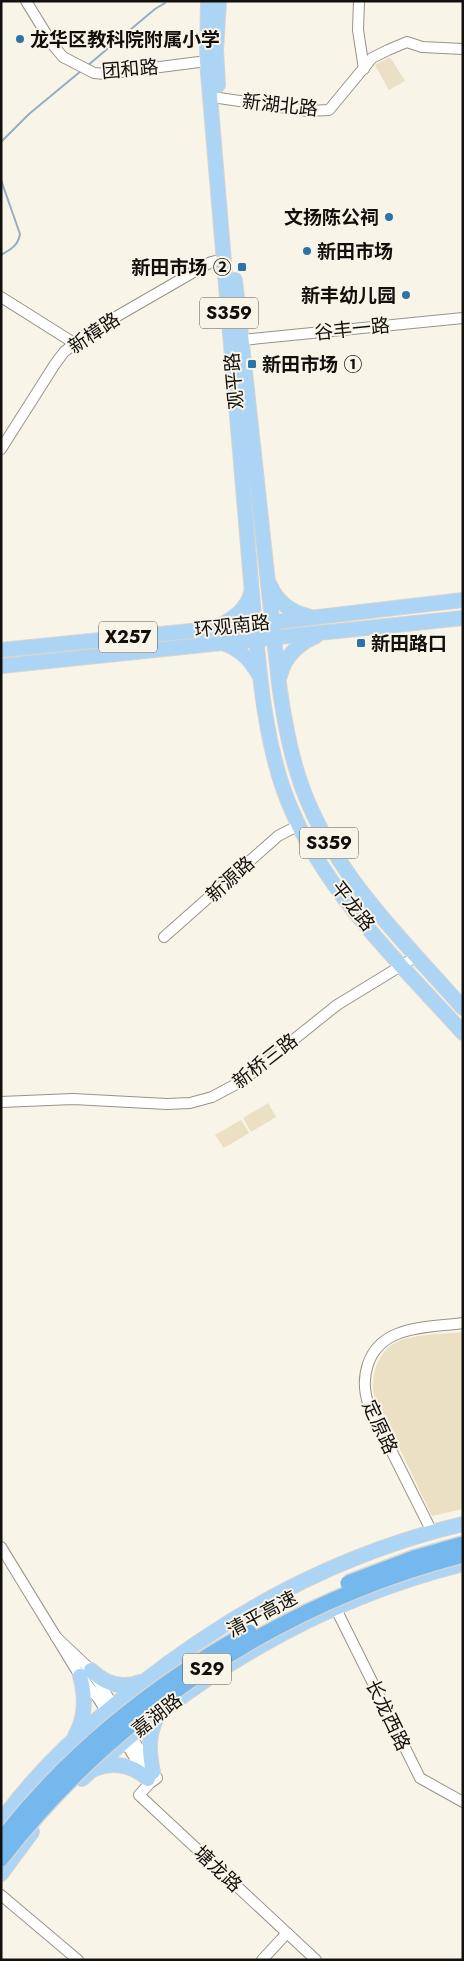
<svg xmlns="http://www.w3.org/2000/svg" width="464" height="1961" viewBox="0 0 464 1961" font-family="Jost,'Noto Sans SC',sans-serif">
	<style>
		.green { fill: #ebdfc4 }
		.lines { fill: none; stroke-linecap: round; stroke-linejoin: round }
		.stream { stroke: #94aec4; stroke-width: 2 }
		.minor-casing { stroke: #989389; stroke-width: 12 }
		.major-casing { stroke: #d4d4d3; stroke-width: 16 }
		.minor { stroke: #fff; stroke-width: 10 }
		.major { stroke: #acd4f5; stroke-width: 14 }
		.highway-bridge-casing { stroke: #d4d4d3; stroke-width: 18; stroke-linecap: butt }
		.highway-bridge { stroke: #74b8ee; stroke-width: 15 }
		.poi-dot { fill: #2c74a8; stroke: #f9f4e8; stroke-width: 2 }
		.labels { text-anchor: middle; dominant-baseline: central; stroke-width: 4; stroke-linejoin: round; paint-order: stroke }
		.shield { fill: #f9f4e8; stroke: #57544f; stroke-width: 1 }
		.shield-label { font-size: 18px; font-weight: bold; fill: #12100d }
		.poi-label { font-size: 19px; font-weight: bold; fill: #12100d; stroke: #f9f4e8; text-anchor: start }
		.street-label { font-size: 19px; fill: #12100d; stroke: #f9f4e8 }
	</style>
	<rect width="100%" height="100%" fill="#f9f4e8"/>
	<g class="green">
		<path d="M 390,57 L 405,81 L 389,90 L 375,65 Z"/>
		<path d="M 268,1103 L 276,1117 L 251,1132 L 243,1118 Z"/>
		<path d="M 241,1120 L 249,1133 L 224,1148 L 215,1135 Z"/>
		<path d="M 463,1332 L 463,1509 L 432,1516 L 374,1395 C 370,1376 378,1351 397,1342 C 414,1334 444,1334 463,1332 Z"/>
	</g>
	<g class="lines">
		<g class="stream">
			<path d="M 87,66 L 155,9 L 165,3"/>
			<path d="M 1,142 L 29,114 L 81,71"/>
			<path d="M 1,180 L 20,234 C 18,246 11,249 1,255"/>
		</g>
		<g class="minor-casing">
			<g id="minor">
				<path d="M 26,1 L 53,45 L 63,57 L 94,73 L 105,74 L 207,61"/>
				<path d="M 359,1 L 358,30 L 364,69"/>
				<path d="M 219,98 L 308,111 L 329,110 L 372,58 L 388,50 L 407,42 L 422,47 L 463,49"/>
				<path d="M 1,297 L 74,343"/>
				<path d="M 242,340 L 463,318"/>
				<path d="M 1,449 L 55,364 L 64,352 L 88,333 L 211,262 L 224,259"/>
				<path d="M 164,937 L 278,836 L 299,825"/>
				<path d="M 1,1102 L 73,1099 L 167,1104 L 190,1103 L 212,1097 L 242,1081 L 337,1005 L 417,956"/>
				<path d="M 432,1532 L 369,1406 C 359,1378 367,1346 397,1334 C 416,1326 442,1326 463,1323"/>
				<path d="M 1,1547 L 80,1676 L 98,1698 L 109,1716"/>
				<path d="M 335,1607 L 420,1778 L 463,1802"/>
				<path d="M 56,1637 L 91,1670 L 116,1710"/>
				<path d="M 128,1731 L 157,1778 L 150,1783 L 139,1795 L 316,1960"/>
				<path d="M 122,1737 L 146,1776"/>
				<path d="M 1,1895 L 78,1960"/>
				<path d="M 262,1960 L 287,1933"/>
			</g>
		</g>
		<g class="major-casing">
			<g id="major">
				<path d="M 208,1 L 207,61 L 253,605 C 259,666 263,729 283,788 C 316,884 396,959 463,1033"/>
				<path d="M 218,85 L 216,50 L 219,1"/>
				<path d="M 235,280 L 279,684 C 285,726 293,770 311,809 C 345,885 408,946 463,1008"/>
				<path d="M 270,585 C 277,602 291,612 308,616"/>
				<path d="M 221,625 C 235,618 247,609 251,593"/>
				<path d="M 225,644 C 240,649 252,662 259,675"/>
				<path d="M 1,650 L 241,626 L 463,600"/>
				<path d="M 1,666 L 463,618"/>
				<path d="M 280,676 C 284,657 299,643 316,636"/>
				<path d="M 91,1670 C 105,1684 121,1689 140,1682"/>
				<path d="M 75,1736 C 86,1717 86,1697 80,1676"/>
				<path d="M 94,1769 C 114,1761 132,1765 148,1779"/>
				<path d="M 153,1772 C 149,1753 147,1732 159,1715"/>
				<path d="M 82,1779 C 193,1676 316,1601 463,1564"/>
				<path d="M 1,1821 C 41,1766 84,1728 138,1686 C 236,1609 341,1553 463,1524"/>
				<path d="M 1,1874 L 32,1832"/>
			</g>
		</g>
		<use href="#minor" class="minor"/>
		<use href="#major" class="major"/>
		<g class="highway-bridge-casing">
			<g id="highway-bridge">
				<path d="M 348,1583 L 414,1558 L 463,1544"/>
				<path d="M 1,1840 C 67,1755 154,1684 249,1632"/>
				<path d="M 1,1859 C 115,1711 281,1602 463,1555"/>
			</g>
		</g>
		<use href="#highway-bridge" class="highway-bridge"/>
	</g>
	<g class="poi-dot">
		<circle cx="20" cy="39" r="5"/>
		<circle cx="389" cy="217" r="5"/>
		<circle cx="307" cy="251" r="5"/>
		<rect x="237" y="262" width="10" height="10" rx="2.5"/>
		<circle cx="406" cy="295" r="5"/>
		<rect x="247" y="359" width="10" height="10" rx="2.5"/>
		<rect x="356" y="638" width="10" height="10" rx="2.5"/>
	</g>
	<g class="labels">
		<g class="shield">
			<rect x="200" y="297.5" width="58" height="31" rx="4"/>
			<rect x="99" y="621.5" width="58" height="31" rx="4"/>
			<rect x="300" y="827.5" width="58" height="31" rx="4"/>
			<rect x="183" y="1653.5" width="48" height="31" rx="4"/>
		</g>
		<g class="shield-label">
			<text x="229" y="313">S359</text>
			<text x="128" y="637">X257</text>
			<text x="329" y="843">S359</text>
			<text x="207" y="1669">S29</text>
		</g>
		<g class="poi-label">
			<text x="30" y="39">龙华区教科院附属小学</text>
			<text x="379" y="217" text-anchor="end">文扬陈公祠</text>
			<text x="317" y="251">新田市场</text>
			<text x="232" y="267" text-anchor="end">新田市场 ②</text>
			<text x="396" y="295" text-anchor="end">新丰幼儿园</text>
			<text x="262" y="364">新田市场 ①</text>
			<text x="371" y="643">新田路口</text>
		</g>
		<g class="street-label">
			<text transform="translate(130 69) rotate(-5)">团和路</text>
			<text transform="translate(280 105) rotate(6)">新湖北路</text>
			<text transform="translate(352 329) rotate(-6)">谷丰一路</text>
			<text transform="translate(94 333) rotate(-34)">新樟路</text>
			<text transform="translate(234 381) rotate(-95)">观平路</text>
			<text transform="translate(232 626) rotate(-6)">环观南路</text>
			<text transform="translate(230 879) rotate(-42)">新源路</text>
			<text transform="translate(353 906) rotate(52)">平龙路</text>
			<text transform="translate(265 1061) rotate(-38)">新桥三路</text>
			<text transform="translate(380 1427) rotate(65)">定原路</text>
			<text transform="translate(262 1614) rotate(-28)">清平高速</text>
			<text transform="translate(157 1715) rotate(-38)">嘉湖路</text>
			<text transform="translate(388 1715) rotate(64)">长龙西路</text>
			<text transform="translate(218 1869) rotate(43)">塘龙路</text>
		</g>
	</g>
	<rect width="464" height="1961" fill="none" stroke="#12100d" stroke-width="5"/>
</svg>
